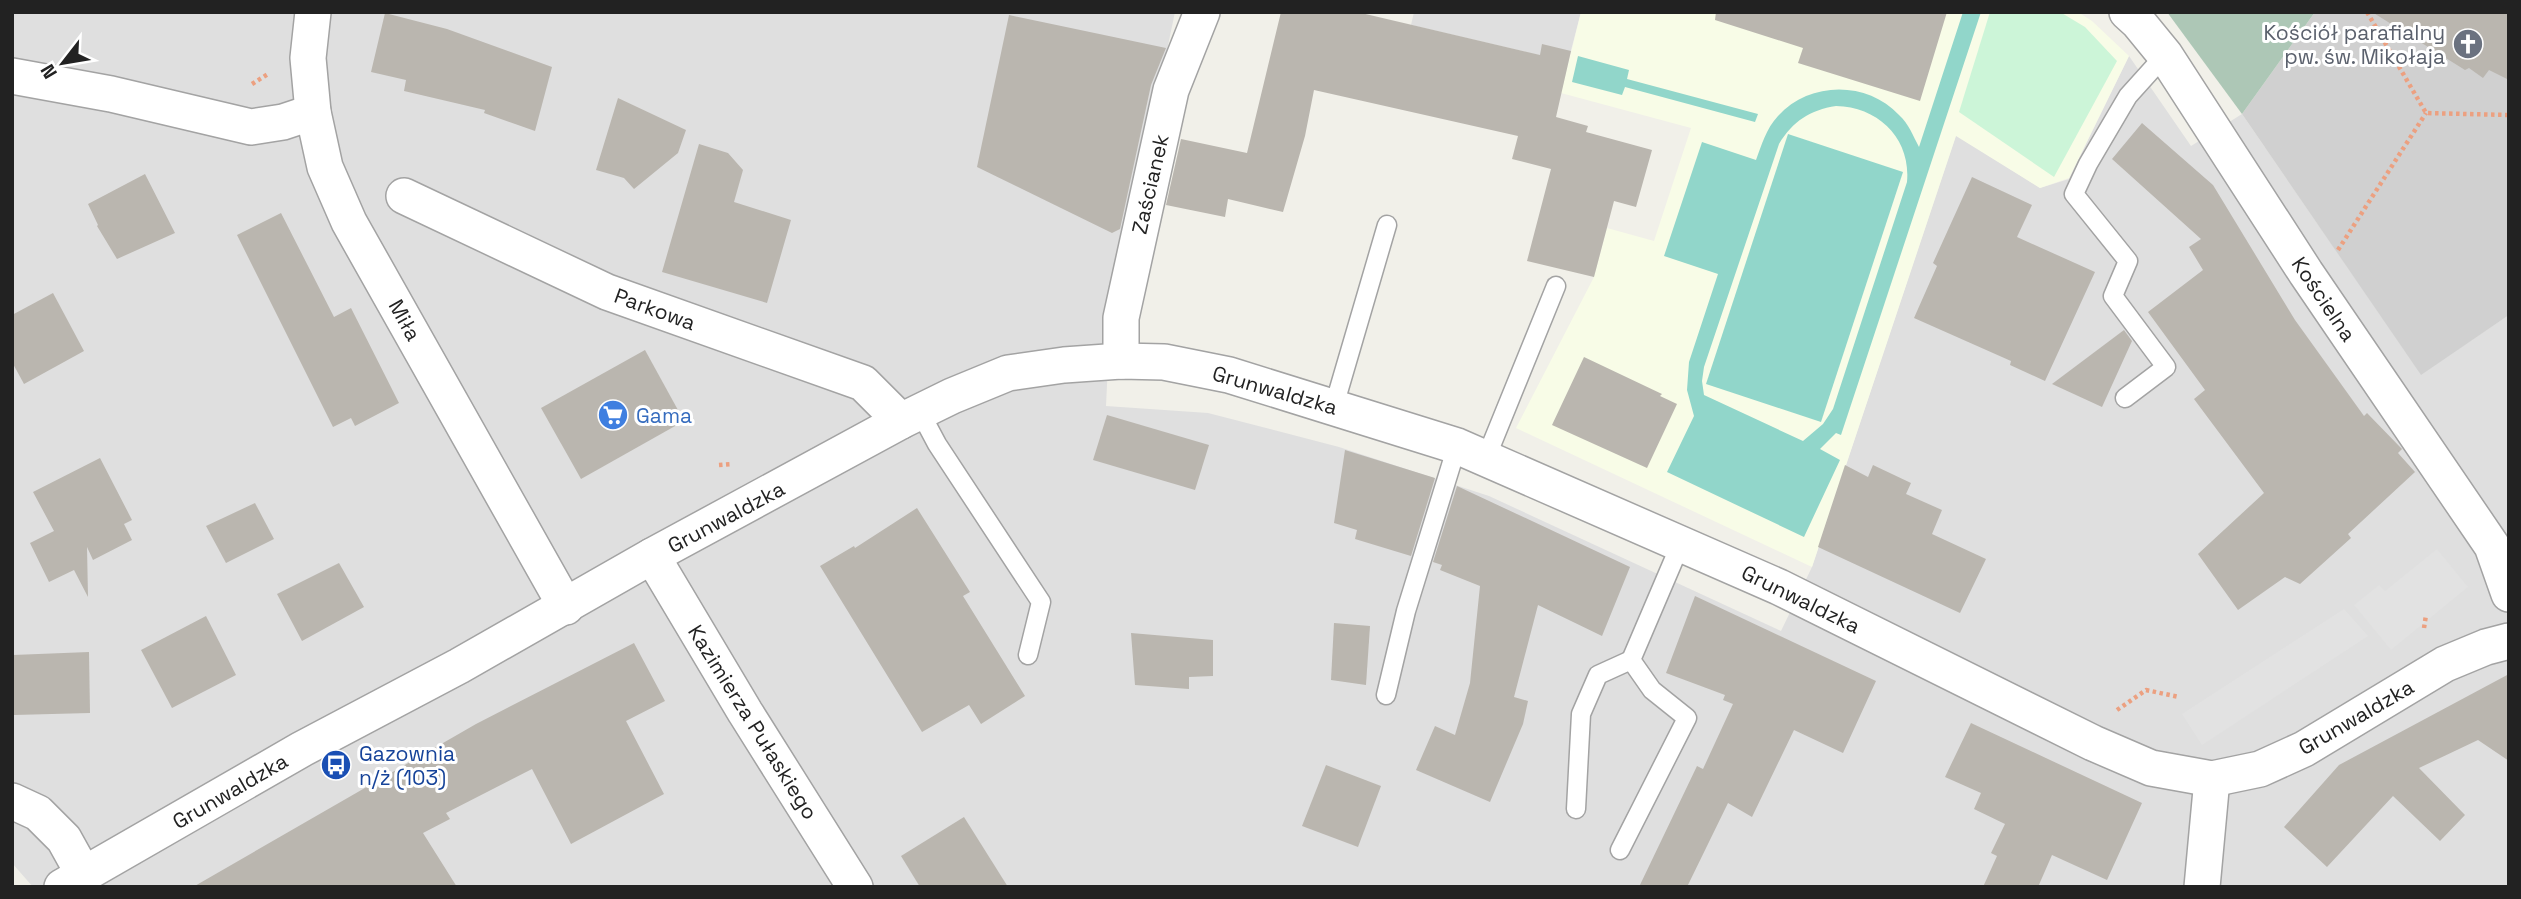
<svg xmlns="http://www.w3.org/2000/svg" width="2521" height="899" viewBox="0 0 2521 899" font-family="'Space Grotesk',sans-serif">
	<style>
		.residential { fill: #dfdfdf }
		.education { fill: #f8fce7 }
		.religious { fill: #d0d0d0 }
		.cemetery { fill: #adc7b6 }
		.park { fill: #ccf5d8 }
		.pitch { fill: #91d6ca; fill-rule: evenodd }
		.parking { fill: #e2e2e2 }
		.building { fill: #bab6af }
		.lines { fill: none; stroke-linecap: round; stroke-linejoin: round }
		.service-casing { stroke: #a3a3a3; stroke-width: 21 }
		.minor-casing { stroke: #a3a3a3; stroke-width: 38 }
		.path { stroke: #eca080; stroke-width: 4.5; stroke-dasharray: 3.5 3.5; stroke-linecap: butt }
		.service { stroke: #fff; stroke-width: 18 }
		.minor { stroke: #fff; stroke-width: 35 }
		.labels { text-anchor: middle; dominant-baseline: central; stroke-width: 6; stroke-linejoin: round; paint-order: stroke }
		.worship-label { font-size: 21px; fill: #5b616d; stroke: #fff; text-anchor: end }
		.street-label { font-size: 21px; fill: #222; stroke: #fff }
		.shop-label { font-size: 21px; fill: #366cbe; stroke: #fff; text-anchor: start }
		.transit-label { font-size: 21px; fill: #164399; stroke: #fff; text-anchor: start }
	</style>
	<rect width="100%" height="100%" fill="#f1f0e9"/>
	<g class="residential">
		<path d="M 12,12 L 1175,12 L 1110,321 L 1106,406 L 1208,413 L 1339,447 L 1489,496 L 1781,631 L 1812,567 L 1956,135 L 2040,188 L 2069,179 L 2129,56 L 2191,146 L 2242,114 L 2421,374 L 2509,315 L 2509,887 L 33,887 L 12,863 Z"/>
		<path d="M 1414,12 L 1581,12 L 1568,62 L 1411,25 Z"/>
	</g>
	<path class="education" d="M 1581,12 L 2078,12 L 2092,21 L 2129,56 L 2069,178 L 2040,188 L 1956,136 L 1812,567 L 1516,428 L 1594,277 L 1607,228 L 1654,241 L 1691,128 L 1561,93 Z"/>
	<path class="religious" d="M 2315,12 L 2509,12 L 2509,315 L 2421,375 L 2242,114 Z"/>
	<path class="cemetery" d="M 2167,12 L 2315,12 L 2242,114 Z"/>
	<path class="park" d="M 1990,12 L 2060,12 L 2085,27 L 2117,61 L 2054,177 L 1959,112 Z"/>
	<g class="pitch">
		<path d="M 1963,12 L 1981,12 L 1841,435 L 1836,433 L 1820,449 L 1840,460 L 1804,537 L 1667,472 L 1694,416 L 1687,390 L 1689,362 L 1718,274 L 1664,256 L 1702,142 L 1756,160 C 1762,144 1766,129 1778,116 C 1810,81 1867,81 1899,115 C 1909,124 1913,136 1919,147 ZM 1836,106 C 1879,107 1911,139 1907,182 L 1833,409 L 1823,424 L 1803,441 L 1704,395 L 1702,381 L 1704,367 L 1779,144 C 1793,121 1810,110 1836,106 Z"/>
		<path d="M 1578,56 L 1629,70 L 1627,79 L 1758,114 L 1755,122 L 1625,87 L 1622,95 L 1572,82 Z"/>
		<path d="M 1788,134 L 1903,172 L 1821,422 L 1706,384 Z"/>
	</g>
	<g class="parking">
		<path d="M 2437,549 L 2468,587 L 2391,650 L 2354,605 L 2379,585 L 2385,591 Z"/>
		<path d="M 2344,609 L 2368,636 L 2202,745 L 2182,714 Z"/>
	</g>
	<g class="building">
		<path d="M 1281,12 L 1357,12 L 1540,55 L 1542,44 L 1571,51 L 1556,117 L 1588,126 L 1586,132 L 1652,150 L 1636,207 L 1614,201 L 1594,277 L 1527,261 L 1551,169 L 1512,159 L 1518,136 L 1314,90 L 1305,136 L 1283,212 L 1228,199 L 1225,217 L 1166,205 L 1181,139 L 1247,153 Z"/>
		<path d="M 1716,12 L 1947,12 L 1920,101 L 1798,63 L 1803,48 L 1715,20 Z"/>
		<path d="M 2372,12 L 2509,12 L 2509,80 L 2489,70 L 2483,78 L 2469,68 L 2465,70 Z"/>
		<path d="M 385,13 L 447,29 L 552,67 L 535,131 L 484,113 L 485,110 L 404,91 L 406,80 L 371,72 Z"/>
		<path d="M 1009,15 L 1166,48 L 1151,85 L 1120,229 L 1112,233 L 977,167 Z"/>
		<path d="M 618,98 L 686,130 L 678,153 L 634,189 L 624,178 L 596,170 Z"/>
		<path d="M 2142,123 L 2213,185 L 2295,320 L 2364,416 L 2367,413 L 2401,448 L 2402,449 L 2398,453 L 2415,472 L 2348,534 L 2351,538 L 2300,584 L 2285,577 L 2238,610 L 2198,554 L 2264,493 L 2194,399 L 2205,390 L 2148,312 L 2203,270 L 2189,247 L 2201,239 L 2112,159 Z"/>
		<path d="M 699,144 L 728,153 L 743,170 L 734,202 L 791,220 L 767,303 L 662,272 Z"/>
		<path d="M 145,174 L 175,233 L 117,259 L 97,226 L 98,225 L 88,204 Z"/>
		<path d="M 1972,177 L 2032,205 L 2017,237 L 2095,272 L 2045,381 L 2010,365 L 2011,361 L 1914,318 L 1937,266 L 1933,263 Z"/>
		<path d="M 281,213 L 334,317 L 351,308 L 399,403 L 355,426 L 351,418 L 333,427 L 237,235 Z"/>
		<path d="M 53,293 L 84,351 L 24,384 L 12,362 L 12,315 Z"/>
		<path d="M 2124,330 L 2132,341 L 2102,407 L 2052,384 Z"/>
		<path d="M 645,350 L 684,421 L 581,479 L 541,408 Z"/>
		<path d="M 1584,357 L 1662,394 L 1660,396 L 1677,404 L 1647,468 L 1552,425 Z"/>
		<path d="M 1107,415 L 1209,445 L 1195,490 L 1093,460 Z"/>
		<path d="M 1345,450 L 1435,478 L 1411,556 L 1355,539 L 1357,530 L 1334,523 Z"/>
		<path d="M 100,458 L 132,520 L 124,524 L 132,540 L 93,560 L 87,547 L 88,597 L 74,570 L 49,582 L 30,543 L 54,531 L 33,492 Z"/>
		<path d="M 1845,465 L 1868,477 L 1873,465 L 1911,483 L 1906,494 L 1942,510 L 1932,534 L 1986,559 L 1960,613 L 1818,547 Z"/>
		<path d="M 1457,486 L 1630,567 L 1602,636 L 1538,605 L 1514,697 L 1528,701 L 1523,724 L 1490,802 L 1416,770 L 1435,726 L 1455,735 L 1470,683 L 1480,586 L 1440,570 L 1442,565 L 1433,562 Z"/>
		<path d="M 255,503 L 274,539 L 226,563 L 206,526 Z"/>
		<path d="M 917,508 L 970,592 L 963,596 L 1025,696 L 981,724 L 969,705 L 922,732 L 820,566 L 854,546 L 855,548 Z"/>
		<path d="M 339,563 L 364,607 L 302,641 L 277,594 Z"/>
		<path d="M 1695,596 L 1876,681 L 1843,753 L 1794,730 L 1752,817 L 1728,803 L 1687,887 L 1639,887 L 1697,766 L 1703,769 L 1733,704 L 1723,700 L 1725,695 L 1666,673 Z"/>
		<path d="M 206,616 L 236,675 L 172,708 L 141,650 Z"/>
		<path d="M 1334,623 L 1370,626 L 1366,685 L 1331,680 Z"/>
		<path d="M 1131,633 L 1213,640 L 1213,676 L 1189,677 L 1189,689 L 1135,685 Z"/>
		<path d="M 634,643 L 665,701 L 626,721 L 664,794 L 571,844 L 532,769 L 446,813 L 450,819 L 423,833 L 457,887 L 193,887 L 476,724 Z"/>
		<path d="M 89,652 L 90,713 L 14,715 L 13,655 Z"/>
		<path d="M 2509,674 L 2509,761 L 2478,740 L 2419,768 L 2465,815 L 2440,841 L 2393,796 L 2327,867 L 2284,827 L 2339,765 Z"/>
		<path d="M 1971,723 L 2142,803 L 2107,880 L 2052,855 L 2038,887 L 1983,887 L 1997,856 L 1991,853 L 2005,824 L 1974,809 L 1981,793 L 1945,777 Z"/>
		<path d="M 1326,765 L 1381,786 L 1358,847 L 1302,826 Z"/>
		<path d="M 964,817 L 1008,887 L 920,887 L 901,856 Z"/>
	</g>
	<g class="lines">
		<g class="service-casing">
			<g id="service">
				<path d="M 2125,398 L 2166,367 L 2113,296 L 2128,261 L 2074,194 L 2088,164 L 2128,96 L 2165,55"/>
				<path d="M 1334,406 L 1387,225"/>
				<path d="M 920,412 L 937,444 L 1041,602 L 1028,655"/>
				<path d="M 1486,458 L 1556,286"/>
				<path d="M 1386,695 L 1406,611 L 1457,446"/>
				<path d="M 1576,809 L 1581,714 L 1598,675 L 1631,660"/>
				<path d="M 1620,850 L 1687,718 L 1652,690 L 1631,660 L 1681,543"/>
			</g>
		</g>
		<g class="minor-casing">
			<g id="minor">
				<path d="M 313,12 L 308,58 L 313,112 L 325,167 L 349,222 L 566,607"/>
				<path d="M 2127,12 L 2138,22 L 2165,55 L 2306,273 L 2492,546 L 2509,594"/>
				<path d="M 12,76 L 111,94 L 251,127 L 283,122 L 313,112"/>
				<path d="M 404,196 L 607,292 L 863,383 L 901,421"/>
				<path d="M 1121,361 L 1121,318 L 1171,90 L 1202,12"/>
				<path d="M 652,556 L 745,712 L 855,887"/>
				<path d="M 12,801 L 38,813 L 64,839 L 84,875"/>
				<path d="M 62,887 L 302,749 L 459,666 L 652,556 L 901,421 L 952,396 L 1008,373 L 1064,365 L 1121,361 L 1164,362 L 1229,375 L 1457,446 L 1779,587 L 2093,743 L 2151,768 L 2212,779 L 2260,769 L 2304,749 L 2445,664 L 2486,647 L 2509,641"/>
				<path d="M 2202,887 L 2212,779"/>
			</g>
		</g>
		<g class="path">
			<path d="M 2367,12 L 2426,113 L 2509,115"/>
			<path d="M 252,84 L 268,74"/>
			<path d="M 2338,250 L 2426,113"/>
			<path d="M 719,465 L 732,464"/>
			<path d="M 2424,628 L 2426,615"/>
			<path d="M 2117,710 L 2146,690 L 2179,697"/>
		</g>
		<use href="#service" class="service"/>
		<use href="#minor" class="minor"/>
	</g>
	<defs>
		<g id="church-disc" transform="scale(1.575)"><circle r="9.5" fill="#6b7280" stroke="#fff"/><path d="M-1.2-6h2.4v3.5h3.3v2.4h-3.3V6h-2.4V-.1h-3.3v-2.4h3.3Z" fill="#fff"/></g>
		<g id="supermarket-disc" transform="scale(1.575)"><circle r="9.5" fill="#3f7fe0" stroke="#fff"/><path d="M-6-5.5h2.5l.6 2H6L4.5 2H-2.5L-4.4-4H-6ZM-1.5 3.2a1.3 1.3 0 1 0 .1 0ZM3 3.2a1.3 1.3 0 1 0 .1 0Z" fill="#fff"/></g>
		<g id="bus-disc" transform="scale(1.575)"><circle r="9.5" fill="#1a4fb4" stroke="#fff"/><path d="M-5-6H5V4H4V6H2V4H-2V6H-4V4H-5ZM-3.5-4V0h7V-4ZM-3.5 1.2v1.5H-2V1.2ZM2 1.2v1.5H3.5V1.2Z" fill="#fff"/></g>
	</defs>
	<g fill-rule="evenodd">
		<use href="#church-disc" x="2468" y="44"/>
		<use href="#supermarket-disc" x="613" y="415"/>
		<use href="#bus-disc" x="336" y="765"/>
	</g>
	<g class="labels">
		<g class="worship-label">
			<text x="2445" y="32">Kościół parafialny<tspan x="2445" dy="24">pw. św. Mikołaja</tspan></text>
		</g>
		<g class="street-label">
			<text transform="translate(1150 184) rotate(-77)">Zaścianek</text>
			<text transform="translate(2324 299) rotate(56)">Kościelna</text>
			<text transform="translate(655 309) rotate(20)">Parkowa</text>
			<text transform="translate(405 320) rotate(61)">Miła</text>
			<text transform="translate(1275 390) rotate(16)">Grunwaldzka</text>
			<text transform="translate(726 517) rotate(-28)">Grunwaldzka</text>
			<text transform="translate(1801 599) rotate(26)">Grunwaldzka</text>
			<text transform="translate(2356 717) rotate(-30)">Grunwaldzka</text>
			<text transform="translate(753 722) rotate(58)">Kazimierza Pułaskiego</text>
			<text transform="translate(230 791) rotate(-30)">Grunwaldzka</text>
		</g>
		<g class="shop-label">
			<text x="636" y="415">Gama</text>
		</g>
		<g class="transit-label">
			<text x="359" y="753">Gazownia<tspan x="359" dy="24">n/ż (103)</tspan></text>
		</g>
	</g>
	<rect width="2521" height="899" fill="none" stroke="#222222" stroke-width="28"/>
	<g transform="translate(63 63) rotate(239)" stroke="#ffffff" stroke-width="5" paint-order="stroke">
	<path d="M0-5L12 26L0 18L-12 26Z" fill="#222222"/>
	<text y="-10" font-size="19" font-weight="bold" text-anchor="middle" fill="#222222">N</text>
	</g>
</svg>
